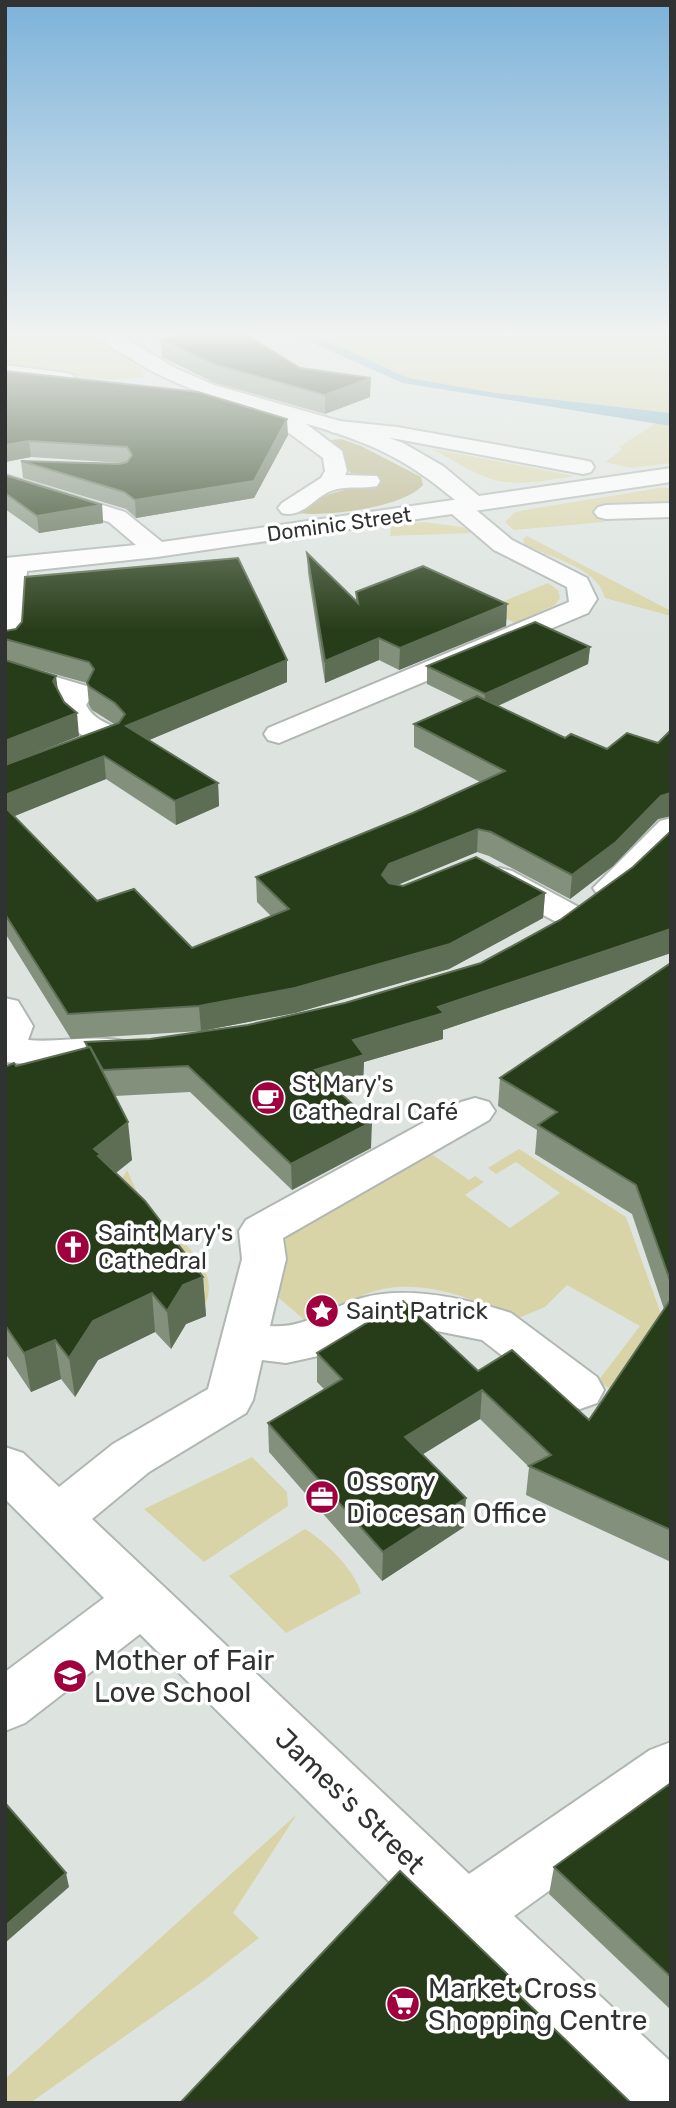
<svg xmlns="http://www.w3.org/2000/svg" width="676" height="2108" viewBox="0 0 676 2108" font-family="Rubik,sans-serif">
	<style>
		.green { fill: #d9d4a7 }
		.forest { fill: #b8b384 }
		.water { fill: #7bb0c6 }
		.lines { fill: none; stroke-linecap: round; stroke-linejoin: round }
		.minor-casing { stroke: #b0b7b3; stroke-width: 4 }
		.major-casing { stroke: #b0b7b3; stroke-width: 4 }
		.minor { fill: #fff; fill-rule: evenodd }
		.major { fill: #fff; fill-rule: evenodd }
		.wall { fill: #82907c; fill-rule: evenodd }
		.shaded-wall { fill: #5e6e54 }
		.building { fill: #273c18; stroke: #5e6e54; stroke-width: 2 }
		.labels { text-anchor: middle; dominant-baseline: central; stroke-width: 7; stroke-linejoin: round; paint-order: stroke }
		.far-street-label { font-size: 21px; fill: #313332; stroke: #fff }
		.poi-label { font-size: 24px; fill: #313332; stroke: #fff; text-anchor: start }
		.near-poi-label { font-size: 28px; fill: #313332; stroke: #fff; text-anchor: start }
		.near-street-label { font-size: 28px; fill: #313332; stroke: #fff }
	</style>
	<rect width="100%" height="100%" fill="#dde4e0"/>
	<g class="green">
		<path d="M 5,335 L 92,335 L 142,370 L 144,377 L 111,380 L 5,368 Z"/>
		<path d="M 314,335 L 671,335 L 671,413 L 496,393 L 408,378 Z"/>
		<path d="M 658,422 L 671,426 L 671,463 L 631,468 L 605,462 L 623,449 L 619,447 Z"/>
		<path d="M 433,449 L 575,476 C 502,488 497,487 433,449 Z"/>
		<path d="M 660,488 L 671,488 L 671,506 L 593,509 L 605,522 L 514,530 L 505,522 L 514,513 L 524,510 Z"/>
		<path d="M 424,522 L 462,527 L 473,533 L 390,536 L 391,526 Z"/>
		<path d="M 527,536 L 671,611 L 671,616 L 605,598 C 598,567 549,558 524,544 L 523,539 Z"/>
		<path d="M 548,583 L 558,590 L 560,598 L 555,605 L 515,623 L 485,609 Z"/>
		<path d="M 519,1149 L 626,1217 L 664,1322 L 610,1389 L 598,1381 L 640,1326 L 567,1285 L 545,1307 L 514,1320 C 478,1299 426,1280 383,1289 C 357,1294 332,1311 309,1324 L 279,1298 C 280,1283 277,1263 282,1248 C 293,1211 397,1171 433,1155 L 469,1180 L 475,1176 L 484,1182 L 465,1195 L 510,1228 L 560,1193 L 516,1162 L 496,1174 L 488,1168 Z"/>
		<path d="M 127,1170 C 133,1183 139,1198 148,1209 C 173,1237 223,1263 205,1306 L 109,1184 L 123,1177 Z"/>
		<path d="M 252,1457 L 287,1492 L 288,1506 L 204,1562 L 144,1509 Z"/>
		<path d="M 305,1529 C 326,1542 354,1569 361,1593 L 286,1633 L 229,1576 Z"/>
		<path d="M 297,1814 L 233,1913 L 259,1938 L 202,1982 L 30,2103 L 5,2103 L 5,2079 Z"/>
	</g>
	<path class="forest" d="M 341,439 L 361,446 L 421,477 L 423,485 C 403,508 325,517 296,513 C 320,494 344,489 374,484 L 378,476 L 351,473 L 338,456 L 321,441 Z"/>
	<path class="water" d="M 294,335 L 314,335 L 408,378 L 496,393 L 671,413 L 671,426 L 403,383 Z"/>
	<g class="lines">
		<g class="minor-casing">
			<g id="minor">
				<path d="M 5,365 L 66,373 L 73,375 L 76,379 L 73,383 L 66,385 L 5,377 Z"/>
				<path d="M 238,404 L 305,423 L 342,451 L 347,471 L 345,475 L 377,476 L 380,481 L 377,486 C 364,489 350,486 337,489 C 316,493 305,519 282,513 L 278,508 L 282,503 L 321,478 L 325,471 L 323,458 L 289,433 L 231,414 L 228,410 L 231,406 Z"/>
				<path d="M 339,421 L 397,427 L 583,460 L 591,462 L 594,467 L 591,472 L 583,474 L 397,439 L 331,432 L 328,427 L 331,422 Z"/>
				<path d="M 5,475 L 125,512 L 162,542 L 474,497 L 482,499 L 486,504 L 482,509 L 476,510 L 512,540 L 587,578 L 597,599 L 588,613 L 279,743 L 268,740 L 264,734 L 268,728 L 569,602 L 567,587 L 494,550 L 452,514 L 157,557 L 27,571 L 22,642 L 18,648 L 5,651 L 5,558 L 136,545 L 109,522 L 5,489 Z"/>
				<path d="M 671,503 L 671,517 L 606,519 L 598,517 L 594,512 L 598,507 L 606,505 Z"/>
				<path d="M 5,662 L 90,687 L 94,693 L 86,705 C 97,725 113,721 124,737 L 120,743 C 91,750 69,728 58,705 L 63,697 L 5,679 Z"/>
				<path d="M 671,818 L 671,848 C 651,869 630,903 598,895 L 593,888 L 660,821 Z"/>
				<path d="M 500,868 L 512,871 L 584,910 L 589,917 L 584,924 L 572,927 L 560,924 L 488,885 L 483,878 L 488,871 Z"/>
				<path d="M 5,998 L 18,1001 L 33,1026 L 28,1040 C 60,1043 96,1034 127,1042 L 132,1051 L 127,1060 C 87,1070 46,1066 5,1062 Z"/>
				<path d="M 475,1098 L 489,1102 L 495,1111 L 489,1120 L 283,1238 L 286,1259 L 270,1326 C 306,1329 329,1307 362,1298 C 408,1285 467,1299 511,1313 L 597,1377 L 604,1390 L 597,1403 L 580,1409 L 563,1403 L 482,1340 L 427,1329 L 386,1326 L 318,1356 L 286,1363 L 262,1360 L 253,1400 L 246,1413 L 149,1472 L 92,1519 L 469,1874 L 650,1750 L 671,1742 L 671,1803 L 514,1916 L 671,2062 L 671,2103 L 618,2103 L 443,1935 L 140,1634 L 25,1723 L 5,1731 L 5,1672 L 104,1598 L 5,1499 L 5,1447 L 23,1453 L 59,1487 L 113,1444 L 208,1389 L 242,1259 L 239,1231 L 246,1220 L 461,1102 Z"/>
			</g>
		</g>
		<g class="major-casing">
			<path id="major" d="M 99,335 L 121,335 L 175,368 L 214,385 L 350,424 L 403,443 L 443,466 L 479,496 L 671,468 L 671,482 L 474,511 L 466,509 C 433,481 404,459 363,443 C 287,412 204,405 133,360 C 122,353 107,346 99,335 Z"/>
		</g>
		<use href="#minor" class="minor"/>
		<use href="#major" class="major"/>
	</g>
	<g class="wall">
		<path d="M 161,339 L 300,368 L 370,397 L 325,414 L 215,383 L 162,357 Z"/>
		<path d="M 5,371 L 288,435 L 254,498 L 136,518 L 126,509 L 23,478 L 21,461 L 122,463 L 31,457 L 5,462 Z"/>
		<path d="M 5,475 L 102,505 L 103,523 L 39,533 L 5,509 Z"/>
		<path d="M 307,553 L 356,601 L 356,592 L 507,604 L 506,626 L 399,670 L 379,660 L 325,683 L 308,573 Z"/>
		<path d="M 5,639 L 287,660 L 287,682 L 149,740 L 218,783 L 219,806 L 176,825 L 106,779 L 14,816 L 97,901 L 192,948 L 271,916 L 257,902 L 256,877 L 413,813 L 480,782 L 414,747 L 414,724 L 464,702 L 427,684 L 427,666 L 590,647 L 588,664 L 498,706 L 565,738 L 607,749 L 658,743 L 671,730 L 671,816 L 658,819 L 613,866 L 570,899 L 489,856 L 477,852 L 397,885 L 545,893 L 543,918 L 449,969 L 295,1013 L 201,1031 L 71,1039 L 5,933 ZM 11,662 L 87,683 L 89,705 L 92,710 L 114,724 L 7,764 L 79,736 L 58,691 Z"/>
		<path d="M 671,831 L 671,953 L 443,1030 L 443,1039 L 364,1062 L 363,1081 L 336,1090 L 371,1148 L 292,1190 L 190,1092 L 115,1096 L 132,1160 L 116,1173 L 203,1277 L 206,1316 L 186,1324 L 171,1349 L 155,1332 L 98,1360 L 75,1397 L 61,1379 L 31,1392 L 5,1353 L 5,1067 L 16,1066 L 86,1048 L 85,1042 L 150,1039 L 248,1025 L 345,1003 L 481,963 L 560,920 L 633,867 Z"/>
		<path d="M 671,963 L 671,1562 L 526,1495 L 529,1467 L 480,1419 L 422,1454 L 464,1527 L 382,1581 L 269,1452 L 268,1423 L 324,1389 L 317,1382 L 317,1353 L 478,1371 L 589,1420 L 664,1309 L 632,1214 L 535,1154 L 537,1130 L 498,1106 L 500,1078 Z"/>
		<path d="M 671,1783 L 671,2010 L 549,1894 L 554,1867 Z"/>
	</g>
	<g class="shaded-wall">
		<path d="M 371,378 L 370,397 L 325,414 L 325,395 Z"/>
		<path d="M 287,419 L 288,435 L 254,498 L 136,518 L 135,500 Z"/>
		<path d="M 29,441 L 31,457 L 5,462 L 5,445 Z"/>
		<path d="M 102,505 L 103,523 L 39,533 L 37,516 Z"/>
		<path d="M 507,604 L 506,626 L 399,670 L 400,648 Z"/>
		<path d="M 379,638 L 379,660 L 325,683 L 325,661 Z"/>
		<path d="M 590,647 L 588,664 L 484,712 L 485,694 Z"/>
		<path d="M 287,660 L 287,682 L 128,749 L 126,726 Z"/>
		<path d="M 56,676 L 59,698 L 53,681 Z"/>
		<path d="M 77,713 L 79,736 L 5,765 L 5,741 Z"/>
		<path d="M 104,756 L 106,779 L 5,820 L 5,795 Z"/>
		<path d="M 218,783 L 219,806 L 176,825 L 175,801 Z"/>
		<path d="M 671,793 L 671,816 L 658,819 L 613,866 L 570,899 L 572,875 L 661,796 Z"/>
		<path d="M 478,829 L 477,852 L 388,889 L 382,875 L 389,864 Z"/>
		<path d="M 545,893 L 543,918 L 449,969 L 295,1013 L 201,1031 L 199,1006 Z"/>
		<path d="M 671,929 L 671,953 L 443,1030 L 443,1039 L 364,1062 L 363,1081 L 315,1096 L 315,1070 L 353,1040 L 438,1007 Z"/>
		<path d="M 128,1122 L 132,1160 L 104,1182 L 94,1149 Z"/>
		<path d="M 372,1122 L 371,1148 L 292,1190 L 291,1164 Z"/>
		<path d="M 203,1277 L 206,1316 L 186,1324 L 171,1349 L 167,1311 L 183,1285 Z"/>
		<path d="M 152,1293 L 155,1332 L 98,1360 L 75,1397 L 69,1358 L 93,1321 Z"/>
		<path d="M 55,1340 L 61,1379 L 31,1392 L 24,1353 Z"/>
		<path d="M 482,1390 L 480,1419 L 404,1466 L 405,1437 Z"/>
		<path d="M 466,1498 L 464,1527 L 382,1581 L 383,1552 Z"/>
		<path d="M 66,1873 L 69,1887 L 5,1943 L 5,1926 Z"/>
	</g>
	<g class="building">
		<path d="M 179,335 L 247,335 L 300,368 L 371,378 L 325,395 L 214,364 L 161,339 Z"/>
		<path d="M 5,371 L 198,392 L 287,419 L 254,481 L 135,500 L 124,492 L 21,461 L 119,464 L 127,462 L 132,455 L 127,447 L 29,441 L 5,445 Z"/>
		<path d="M 5,475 L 102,505 L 37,516 L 5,493 Z"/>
		<path d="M 307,553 L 358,603 L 356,592 L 423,566 L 507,604 L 400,648 L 379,638 L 325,661 Z"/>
		<path d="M 238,558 L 287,660 L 126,726 L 218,783 L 175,801 L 104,756 L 5,795 L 5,765 L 119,723 L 125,714 L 115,703 L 90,687 L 87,683 L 94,669 L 89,662 L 5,639 L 5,631 L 16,629 L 22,622 L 25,577 Z"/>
		<path d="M 535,622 L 590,647 L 485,694 L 427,666 Z"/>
		<path d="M 5,660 L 56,676 L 53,681 L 64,702 L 77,713 L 5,741 Z"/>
		<path d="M 477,696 L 565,738 L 571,734 L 607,749 L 627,733 L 658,743 L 671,730 L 671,793 L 661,796 L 616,842 L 572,875 L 491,832 L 478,829 L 389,864 L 382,875 L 389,883 L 403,886 L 476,857 L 545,893 L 450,944 L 295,988 L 199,1006 L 68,1014 L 5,914 L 5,807 L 97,901 L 134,889 L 192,948 L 289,909 L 256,877 L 413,813 L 505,771 L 414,724 Z"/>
		<path d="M 671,831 L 671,929 L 438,1007 L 444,1013 L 353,1040 L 364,1055 L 315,1070 L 372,1122 L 291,1164 L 188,1066 L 103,1070 L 90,1047 L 89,1048 L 85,1042 L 150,1039 L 248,1025 L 345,1003 L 481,963 L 560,920 L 633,867 Z"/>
		<path d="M 671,963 L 671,1283 L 636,1185 L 538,1125 L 557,1112 L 500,1078 Z"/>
		<path d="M 90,1047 L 128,1122 L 94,1149 L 101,1155 L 98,1156 L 145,1201 L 203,1277 L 183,1285 L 167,1311 L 152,1293 L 93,1321 L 69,1358 L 55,1340 L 24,1353 L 5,1325 L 5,1067 L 14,1063 L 16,1066 Z"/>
		<path d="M 671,1299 L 671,1530 L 529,1466 L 551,1455 L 482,1390 L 405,1437 L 466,1498 L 383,1552 L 268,1423 L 342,1379 L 317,1353 L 403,1301 L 478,1371 L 512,1350 L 589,1420 Z"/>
		<path d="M 671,1783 L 671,1977 L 554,1867 Z"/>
		<path d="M 5,1803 L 66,1873 L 5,1926 Z"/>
		<path d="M 400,1871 L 523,1989 L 518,1994 L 631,2103 L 180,2103 Z"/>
	</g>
	<linearGradient id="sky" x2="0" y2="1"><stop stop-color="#7cb2da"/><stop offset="0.53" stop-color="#f0f3f1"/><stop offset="1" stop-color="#f0f3f1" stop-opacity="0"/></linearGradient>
	<rect width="676" height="630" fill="url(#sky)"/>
	<defs>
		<g id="cafe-disc" transform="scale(1.75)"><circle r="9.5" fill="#a0003d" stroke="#fff"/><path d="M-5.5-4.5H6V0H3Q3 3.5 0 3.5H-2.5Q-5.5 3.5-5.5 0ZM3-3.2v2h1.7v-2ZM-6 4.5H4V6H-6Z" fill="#fff"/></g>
		<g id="church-disc" transform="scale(1.75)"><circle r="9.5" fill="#a0003d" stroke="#fff"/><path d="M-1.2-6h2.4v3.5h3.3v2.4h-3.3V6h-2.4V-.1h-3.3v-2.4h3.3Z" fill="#fff"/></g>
		<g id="sight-disc" transform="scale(1.75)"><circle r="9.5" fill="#a0003d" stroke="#fff"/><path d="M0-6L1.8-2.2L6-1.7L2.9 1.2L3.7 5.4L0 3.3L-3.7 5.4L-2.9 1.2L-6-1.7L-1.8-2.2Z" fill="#fff"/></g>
		<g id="office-disc" transform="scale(1.75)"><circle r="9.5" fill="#a0003d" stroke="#fff"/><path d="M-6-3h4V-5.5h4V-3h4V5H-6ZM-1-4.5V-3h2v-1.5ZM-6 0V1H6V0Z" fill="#fff"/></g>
		<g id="school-disc" transform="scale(1.75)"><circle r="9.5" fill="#a0003d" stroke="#fff"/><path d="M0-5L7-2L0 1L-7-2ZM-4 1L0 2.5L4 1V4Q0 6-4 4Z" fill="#fff"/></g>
		<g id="supermarket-disc" transform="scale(1.75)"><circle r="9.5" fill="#a0003d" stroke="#fff"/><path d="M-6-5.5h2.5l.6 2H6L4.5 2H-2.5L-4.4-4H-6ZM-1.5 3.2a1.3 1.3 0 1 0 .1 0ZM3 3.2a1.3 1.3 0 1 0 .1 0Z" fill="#fff"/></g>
	</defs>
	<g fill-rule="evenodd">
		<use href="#cafe-disc" x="268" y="1098"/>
		<use href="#church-disc" x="73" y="1247"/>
		<use href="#sight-disc" x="322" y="1311"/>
		<use href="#office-disc" x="322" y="1497"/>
		<use href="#school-disc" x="70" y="1676"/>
		<use href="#supermarket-disc" x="403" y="2004"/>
	</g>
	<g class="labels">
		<g class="far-street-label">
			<text transform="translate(339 524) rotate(-8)">Dominic Street</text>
		</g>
		<g class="poi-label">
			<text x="292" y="1084">St Mary's<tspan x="292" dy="28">Cathedral Café</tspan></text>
			<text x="98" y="1233">Saint Mary's<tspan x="98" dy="28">Cathedral</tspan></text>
			<text x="346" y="1311">Saint Patrick</text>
		</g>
		<g class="near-poi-label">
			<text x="346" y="1481">Ossory<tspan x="346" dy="32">Diocesan Office</tspan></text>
			<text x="94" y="1660">Mother of Fair<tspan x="94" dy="32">Love School</tspan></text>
			<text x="428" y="1988">Market Cross<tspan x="428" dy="32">Shopping Centre</tspan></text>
		</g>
		<g class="near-street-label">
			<text transform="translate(350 1801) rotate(44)">James's Street</text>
		</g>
	</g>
	<rect width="676" height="2108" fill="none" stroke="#313332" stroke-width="14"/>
</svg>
